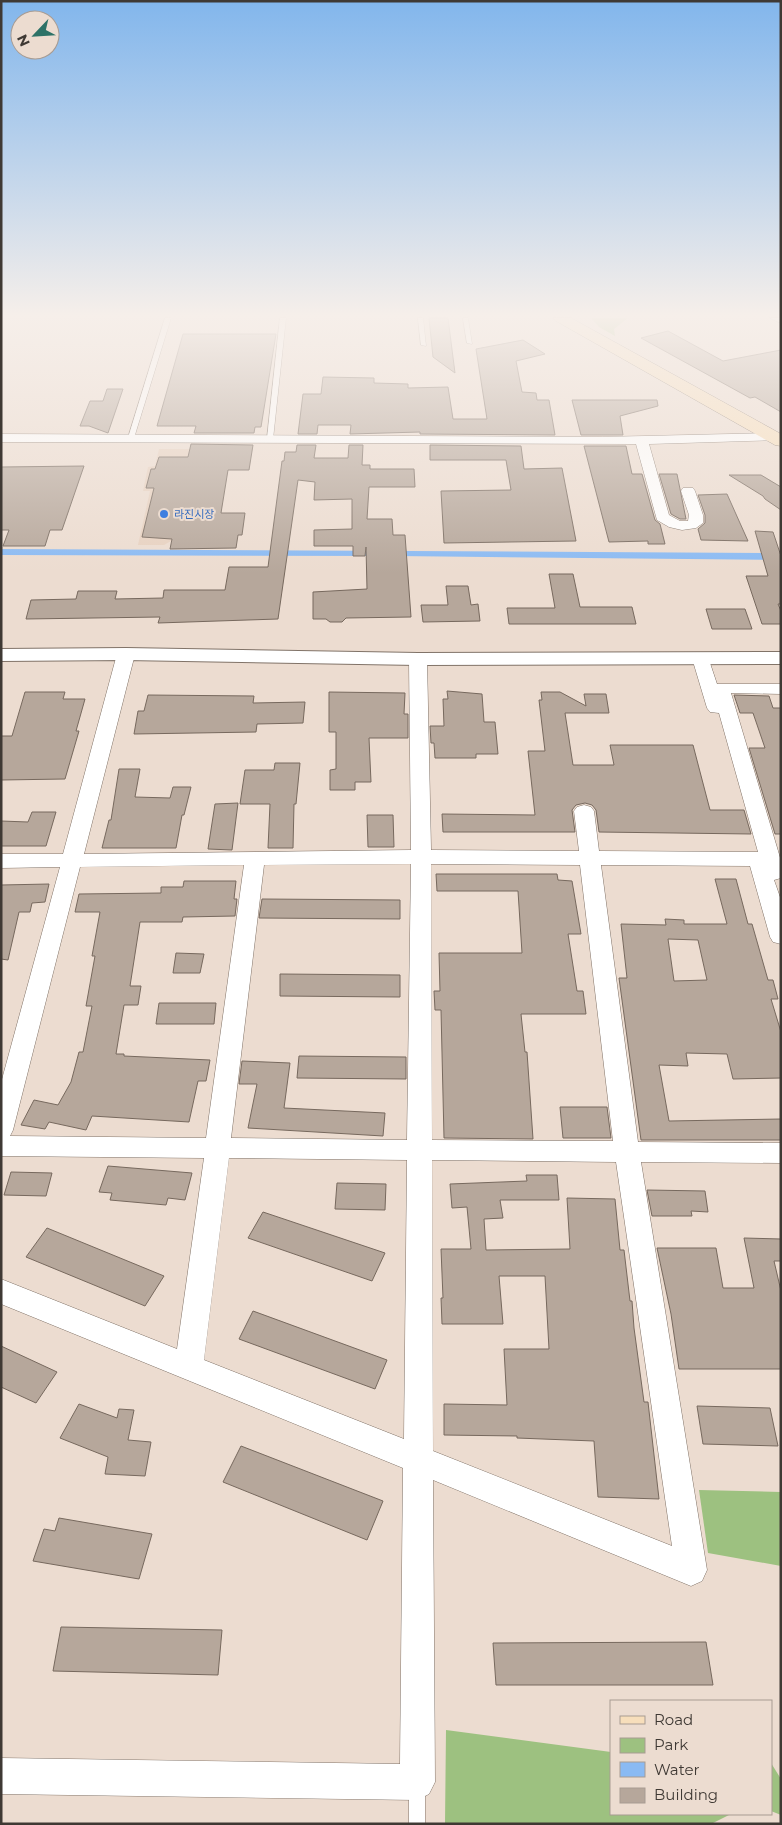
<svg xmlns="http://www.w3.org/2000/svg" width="782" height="1825" viewBox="0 0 782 1825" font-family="Montserrat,'Noto Sans KR',sans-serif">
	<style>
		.built { fill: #e7d1c0 }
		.green { fill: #9dc180 }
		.water { fill: #8abaf3 }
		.building { fill: #b6a79b; stroke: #77695e; fill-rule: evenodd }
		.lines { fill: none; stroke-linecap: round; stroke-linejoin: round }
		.service-casing { stroke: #817368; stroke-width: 1 }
		.minor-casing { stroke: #817368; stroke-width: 1 }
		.tertiary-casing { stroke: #817368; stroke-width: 2 }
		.secondary-casing { stroke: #817368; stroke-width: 1 }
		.service { fill: #fff; fill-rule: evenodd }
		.minor { fill: #fff; fill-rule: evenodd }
		.tertiary { fill: #fff; fill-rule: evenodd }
		.secondary { fill: #f7debb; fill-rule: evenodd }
		.shop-dot { fill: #3f7fe0; stroke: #ecdcd0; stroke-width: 2 }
		.labels { text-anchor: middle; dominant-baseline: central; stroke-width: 4; stroke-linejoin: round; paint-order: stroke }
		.far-shop-label { font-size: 11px; fill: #366cbe; stroke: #ecdcd0; text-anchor: start }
	</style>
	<rect width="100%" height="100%" fill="#ecdcd0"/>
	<path class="built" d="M 159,449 L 197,449 L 178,537 L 164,545 L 138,545 L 150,491 L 143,491 L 148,467 L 155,466 Z"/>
	<g class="green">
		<path d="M 591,318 L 628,318 L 614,329 L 615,336 L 599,327 Z"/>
		<path d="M 699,1490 L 781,1492 L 781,1566 L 708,1553 Z"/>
		<path d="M 446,1730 L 611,1752 L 611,1814 L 731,1814 L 711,1824 L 445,1824 Z"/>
		<path d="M 771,1763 L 781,1779 L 781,1815 L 771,1811 Z"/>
	</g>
	<path class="water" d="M 1,549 L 781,553 L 781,560 L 396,556 L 1,555 Z"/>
	<g class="building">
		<path d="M 429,318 L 448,318 L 455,373 L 433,357 Z"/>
		<path d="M 668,331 L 723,361 L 781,350 L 781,412 L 755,397 L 750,398 L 641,338 Z"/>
		<path d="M 183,334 L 276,334 L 261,427 L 255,427 L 254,433 L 194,433 L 196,426 L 157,426 Z"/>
		<path d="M 523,340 L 545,354 L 516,361 L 522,392 L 536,393 L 537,400 L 549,400 L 555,435 L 420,434 L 420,432 L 350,434 L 351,425 L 318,425 L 317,434 L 298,434 L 303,394 L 321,394 L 323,377 L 374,378 L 374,383 L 408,384 L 408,388 L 448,387 L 453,419 L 487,419 L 476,349 Z"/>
		<path d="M 107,389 L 123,389 L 108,433 L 89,426 L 80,426 L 90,401 L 103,401 Z"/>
		<path d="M 572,400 L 657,400 L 658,406 L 620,416 L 623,435 L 581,435 Z"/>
		<path d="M 191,444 L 253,445 L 249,470 L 228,470 L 221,513 L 245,513 L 242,535 L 238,535 L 236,548 L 170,549 L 172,539 L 142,537 L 154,488 L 146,488 L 151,469 L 155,469 L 159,457 L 188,457 Z"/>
		<path d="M 297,445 L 316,445 L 314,458 L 348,458 L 349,445 L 363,445 L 362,465 L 370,465 L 370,469 L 414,469 L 415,487 L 369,487 L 367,519 L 392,519 L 393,535 L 405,535 L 411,617 L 346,618 L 342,622 L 330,622 L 326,619 L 313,619 L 313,592 L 367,589 L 366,547 L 365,556 L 353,556 L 353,546 L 314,546 L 314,530 L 352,529 L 352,499 L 314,500 L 315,482 L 298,480 L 278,619 L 158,623 L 160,617 L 26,619 L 31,600 L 76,599 L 78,591 L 117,591 L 115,599 L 163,598 L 164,590 L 225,590 L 229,567 L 268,567 L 282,461 L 284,461 L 285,452 L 296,452 Z"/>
		<path d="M 430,445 L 521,446 L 524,469 L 562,468 L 576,541 L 444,543 L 441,491 L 511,490 L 506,460 L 430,460 Z"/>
		<path d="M 584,446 L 626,446 L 632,474 L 642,474 L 655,520 L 660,524 L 665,544 L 648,544 L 648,541 L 609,542 Z"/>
		<path d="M 84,466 L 62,530 L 50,530 L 45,546 L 3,546 L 9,530 L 1,530 L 1,467 Z"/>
		<path d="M 659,474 L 677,474 L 686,519 L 680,519 L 671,514 Z"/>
		<path d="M 729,475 L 761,475 L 781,487 L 781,510 L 765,499 L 763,496 Z"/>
		<path d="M 727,494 L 748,541 L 701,540 L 698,529 L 705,523 L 705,515 L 698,495 Z"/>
		<path d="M 755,531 L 773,532 L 781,556 L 781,604 L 778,604 L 781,611 L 781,624 L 762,624 L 746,576 L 768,576 Z"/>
		<path d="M 549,574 L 573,574 L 580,607 L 632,607 L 636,624 L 509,624 L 507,608 L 555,608 Z"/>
		<path d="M 446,586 L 468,586 L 471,605 L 478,604 L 480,621 L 423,622 L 421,605 L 448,605 Z"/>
		<path d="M 706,609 L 745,609 L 752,629 L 712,629 Z"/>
		<path d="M 447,691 L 482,694 L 484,722 L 495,722 L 498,754 L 476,754 L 476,758 L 435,758 L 434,743 L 431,743 L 430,726 L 444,726 L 443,699 L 448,699 Z"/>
		<path d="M 25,692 L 65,692 L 63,699 L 85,699 L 76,731 L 79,731 L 65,779 L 1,780 L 1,736 L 12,736 Z"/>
		<path d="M 329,692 L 405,693 L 404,714 L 408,714 L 408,738 L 369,738 L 371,782 L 355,782 L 355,790 L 330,790 L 330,770 L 336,769 L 336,732 L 329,732 Z"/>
		<path d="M 541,692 L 560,692 L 586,706 L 584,694 L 606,694 L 609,713 L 565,713 L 573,765 L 614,765 L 610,745 L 693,745 L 710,810 L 744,810 L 751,834 L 599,832 L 596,810 L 592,805 L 585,803 L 576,805 L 572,810 L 575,832 L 443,832 L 442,814 L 535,815 L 528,751 L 545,751 L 539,700 L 542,700 Z"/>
		<path d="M 148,695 L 254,696 L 253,703 L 305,702 L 303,723 L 257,724 L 256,732 L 134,734 L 138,711 L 144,711 Z"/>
		<path d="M 734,695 L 769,696 L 773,708 L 781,708 L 781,834 L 775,834 L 749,748 L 765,748 L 753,713 L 740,713 Z"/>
		<path d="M 275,763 L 300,763 L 296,804 L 294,804 L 293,848 L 268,848 L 270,804 L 240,804 L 245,770 L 274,770 Z"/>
		<path d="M 119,769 L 140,769 L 135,797 L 170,798 L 173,787 L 191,787 L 184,815 L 182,815 L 176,848 L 102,848 L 109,820 L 111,820 Z"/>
		<path d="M 238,803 L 232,850 L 208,849 L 215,804 Z"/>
		<path d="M 32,812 L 56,812 L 46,846 L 1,846 L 1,821 L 28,822 Z"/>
		<path d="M 367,815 L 393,815 L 394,847 L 368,847 Z"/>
		<path d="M 436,874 L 557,874 L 558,880 L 572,881 L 581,934 L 568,934 L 577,991 L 583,991 L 586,1014 L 521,1014 L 525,1052 L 527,1052 L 533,1139 L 444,1138 L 441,1010 L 435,1010 L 434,991 L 440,991 L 439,953 L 522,953 L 518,891 L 437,891 Z"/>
		<path d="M 715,879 L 736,879 L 748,924 L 752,924 L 768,980 L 773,980 L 778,999 L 771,999 L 781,1032 L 781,1078 L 733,1079 L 727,1054 L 686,1053 L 688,1066 L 659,1065 L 669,1121 L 781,1119 L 781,1140 L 641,1140 L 619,978 L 627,978 L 621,924 L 666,925 L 665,919 L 684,920 L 684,924 L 727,924 ZM 668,939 L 698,940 L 707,980 L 674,981 Z"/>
		<path d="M 184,881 L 236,881 L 234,899 L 237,899 L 235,916 L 183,917 L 182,922 L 140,922 L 130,986 L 141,986 L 138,1005 L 124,1005 L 116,1054 L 124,1054 L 124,1056 L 210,1060 L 206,1081 L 198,1081 L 189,1122 L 92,1116 L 86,1130 L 49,1122 L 45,1129 L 21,1125 L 34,1100 L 58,1105 L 71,1082 L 79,1052 L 83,1052 L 92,1006 L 86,1006 L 95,956 L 92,956 L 100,912 L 75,912 L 79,894 L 161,893 L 161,887 L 183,887 Z"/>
		<path d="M 49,884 L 45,902 L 32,903 L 30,912 L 19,912 L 8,960 L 1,959 L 1,885 Z"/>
		<path d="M 262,899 L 400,900 L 400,919 L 259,918 Z"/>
		<path d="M 176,953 L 204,954 L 200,973 L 173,973 Z"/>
		<path d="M 280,974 L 400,975 L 400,997 L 280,996 Z"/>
		<path d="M 159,1003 L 216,1003 L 214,1024 L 156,1024 Z"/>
		<path d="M 299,1056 L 406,1057 L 406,1079 L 297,1078 Z"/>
		<path d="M 242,1061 L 290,1063 L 284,1108 L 385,1113 L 383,1136 L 248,1128 L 257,1084 L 239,1084 Z"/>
		<path d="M 560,1107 L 607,1107 L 611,1138 L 563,1138 Z"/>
		<path d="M 108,1166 L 192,1173 L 185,1200 L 168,1198 L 166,1205 L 110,1200 L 112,1193 L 99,1192 Z"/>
		<path d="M 11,1172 L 52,1173 L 46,1196 L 4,1195 Z"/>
		<path d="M 526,1175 L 557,1175 L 559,1200 L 500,1200 L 503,1218 L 484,1219 L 486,1250 L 570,1249 L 567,1198 L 615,1199 L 620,1250 L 624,1250 L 630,1301 L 632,1301 L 634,1328 L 644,1402 L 648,1402 L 659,1499 L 598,1497 L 594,1441 L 517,1438 L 517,1436 L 444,1435 L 444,1404 L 507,1405 L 504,1349 L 549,1349 L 545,1276 L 499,1276 L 503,1324 L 442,1324 L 441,1298 L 443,1298 L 441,1249 L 471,1249 L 467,1207 L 452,1208 L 450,1184 L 527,1181 Z"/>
		<path d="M 337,1183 L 386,1184 L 385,1210 L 335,1209 Z"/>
		<path d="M 647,1190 L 705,1191 L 708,1212 L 691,1211 L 692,1216 L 652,1216 Z"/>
		<path d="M 263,1212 L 385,1253 L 372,1281 L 248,1238 Z"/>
		<path d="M 47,1228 L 164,1276 L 145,1306 L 26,1257 Z"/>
		<path d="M 744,1238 L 781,1239 L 781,1261 L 774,1261 L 781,1291 L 781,1369 L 679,1369 L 671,1314 L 657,1248 L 716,1248 L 723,1288 L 754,1288 Z"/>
		<path d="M 253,1311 L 387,1360 L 375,1389 L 239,1339 Z"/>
		<path d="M 1,1346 L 57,1372 L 36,1403 L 1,1387 Z"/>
		<path d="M 79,1404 L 117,1418 L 119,1409 L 134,1410 L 128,1440 L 151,1442 L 145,1476 L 105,1474 L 108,1457 L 60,1438 Z"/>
		<path d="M 697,1406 L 770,1408 L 778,1446 L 703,1444 Z"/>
		<path d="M 241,1446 L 383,1501 L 367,1540 L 223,1482 Z"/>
		<path d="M 59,1518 L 152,1534 L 139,1579 L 33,1561 L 44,1529 L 55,1531 Z"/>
		<path d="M 61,1627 L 222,1630 L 218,1675 L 53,1671 Z"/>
		<path d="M 706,1642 L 713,1685 L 496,1685 L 493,1643 Z"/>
	</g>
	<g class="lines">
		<g class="service-casing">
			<g id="service">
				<path d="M 165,318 L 171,318 L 134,438 L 129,439 L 128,438 Z"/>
				<path d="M 280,318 L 286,318 L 273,439 L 270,441 L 267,439 Z"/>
				<path d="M 418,318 L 423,318 L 426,346 L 421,345 Z"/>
				<path d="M 463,318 L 468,318 L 472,344 L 467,343 Z"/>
				<path d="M 417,1779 L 423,1781 L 425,1787 L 425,1824 L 409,1824 L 409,1787 L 411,1781 Z"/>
			</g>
		</g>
		<g class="minor-casing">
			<g id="minor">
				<path d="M 770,318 L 781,318 L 781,323 Z"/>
				<path d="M 775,433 L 780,434 L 780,440 L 649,444 L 669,515 L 680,521 L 688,521 L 689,515 L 681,491 L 683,488 L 693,488 L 695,491 L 703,515 L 703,523 L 696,528 L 682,530 L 669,527 L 657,520 L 636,444 L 1,442 L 1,434 L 602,437 Z"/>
				<path d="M 126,649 L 132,650 L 135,654 L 84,854 L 411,850 L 409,659 L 412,655 L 418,654 L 424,655 L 427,659 L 431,850 L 579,851 L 574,811 L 577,807 L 584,805 L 591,807 L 594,811 L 599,851 L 758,852 L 719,713 L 710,712 L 707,708 L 692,658 L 695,654 L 701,653 L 707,654 L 717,684 L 781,684 L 781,694 L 731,693 L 781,861 L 781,878 L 774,880 L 781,900 L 781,944 L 773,942 L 770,937 L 750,866 L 601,865 L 638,1142 L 781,1143 L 781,1163 L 641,1162 L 707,1570 L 702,1581 L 691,1586 L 433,1480 L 435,1782 L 429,1794 L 417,1800 L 1,1794 L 1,1758 L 400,1764 L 403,1468 L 1,1304 L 1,1279 L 177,1349 L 204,1158 L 1,1156 L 1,1083 L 60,867 L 1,868 L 1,854 L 63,854 L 117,654 L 120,650 ZM 411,864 L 407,1140 L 231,1138 L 264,865 ZM 431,864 L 580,865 L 613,1141 L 432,1140 ZM 244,865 L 206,1138 L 10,1136 L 13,1130 L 80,867 ZM 229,1158 L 407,1160 L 404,1439 L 204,1360 ZM 432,1160 L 616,1162 L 672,1546 L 433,1451 Z"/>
			</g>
		</g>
		<g class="tertiary-casing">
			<path id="tertiary" d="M 126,648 L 418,653 L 781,652 L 781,664 L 418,665 L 126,660 L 1,661 L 1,649 Z"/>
		</g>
		<g class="secondary-casing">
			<path id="secondary" d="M 553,318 L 571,318 L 781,434 L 781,446 L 775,445 L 556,321 Z"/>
		</g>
		<use href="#service" class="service"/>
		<use href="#minor" class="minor"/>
		<use href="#tertiary" class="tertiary"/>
		<use href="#secondary" class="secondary"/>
	</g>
	<linearGradient id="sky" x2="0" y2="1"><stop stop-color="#82b6ec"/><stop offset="0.55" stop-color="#f6efea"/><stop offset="1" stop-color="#f6efea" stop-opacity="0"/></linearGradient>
	<rect width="782" height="573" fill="url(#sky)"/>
	<circle class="shop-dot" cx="164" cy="514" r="5"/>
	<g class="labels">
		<g class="far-shop-label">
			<text x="174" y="514">라진시장</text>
		</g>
	</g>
	<rect width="782" height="1825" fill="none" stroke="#3f3934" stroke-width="5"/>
	<rect x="610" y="1700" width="162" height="115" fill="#ecdcd0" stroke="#a79b92"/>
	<rect x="620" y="1716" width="25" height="8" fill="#f7debb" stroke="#a79b92"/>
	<text x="654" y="1725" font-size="15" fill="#3f3934">Road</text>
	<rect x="620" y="1738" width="25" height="15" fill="#9dc180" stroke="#a79b92"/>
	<text x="654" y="1750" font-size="15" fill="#3f3934">Park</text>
	<rect x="620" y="1762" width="25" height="15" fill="#8abaf3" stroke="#a79b92"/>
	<text x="654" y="1775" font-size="15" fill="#3f3934">Water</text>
	<rect x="620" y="1788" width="25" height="15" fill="#b6a79b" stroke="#a79b92"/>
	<text x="654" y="1800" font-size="15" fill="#3f3934">Building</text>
	<g transform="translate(35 35) rotate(245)"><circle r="24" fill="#ecdcd0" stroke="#a79b92"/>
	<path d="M0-4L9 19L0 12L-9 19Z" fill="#2d7267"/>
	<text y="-8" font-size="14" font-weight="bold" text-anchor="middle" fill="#3f3934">N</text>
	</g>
</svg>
